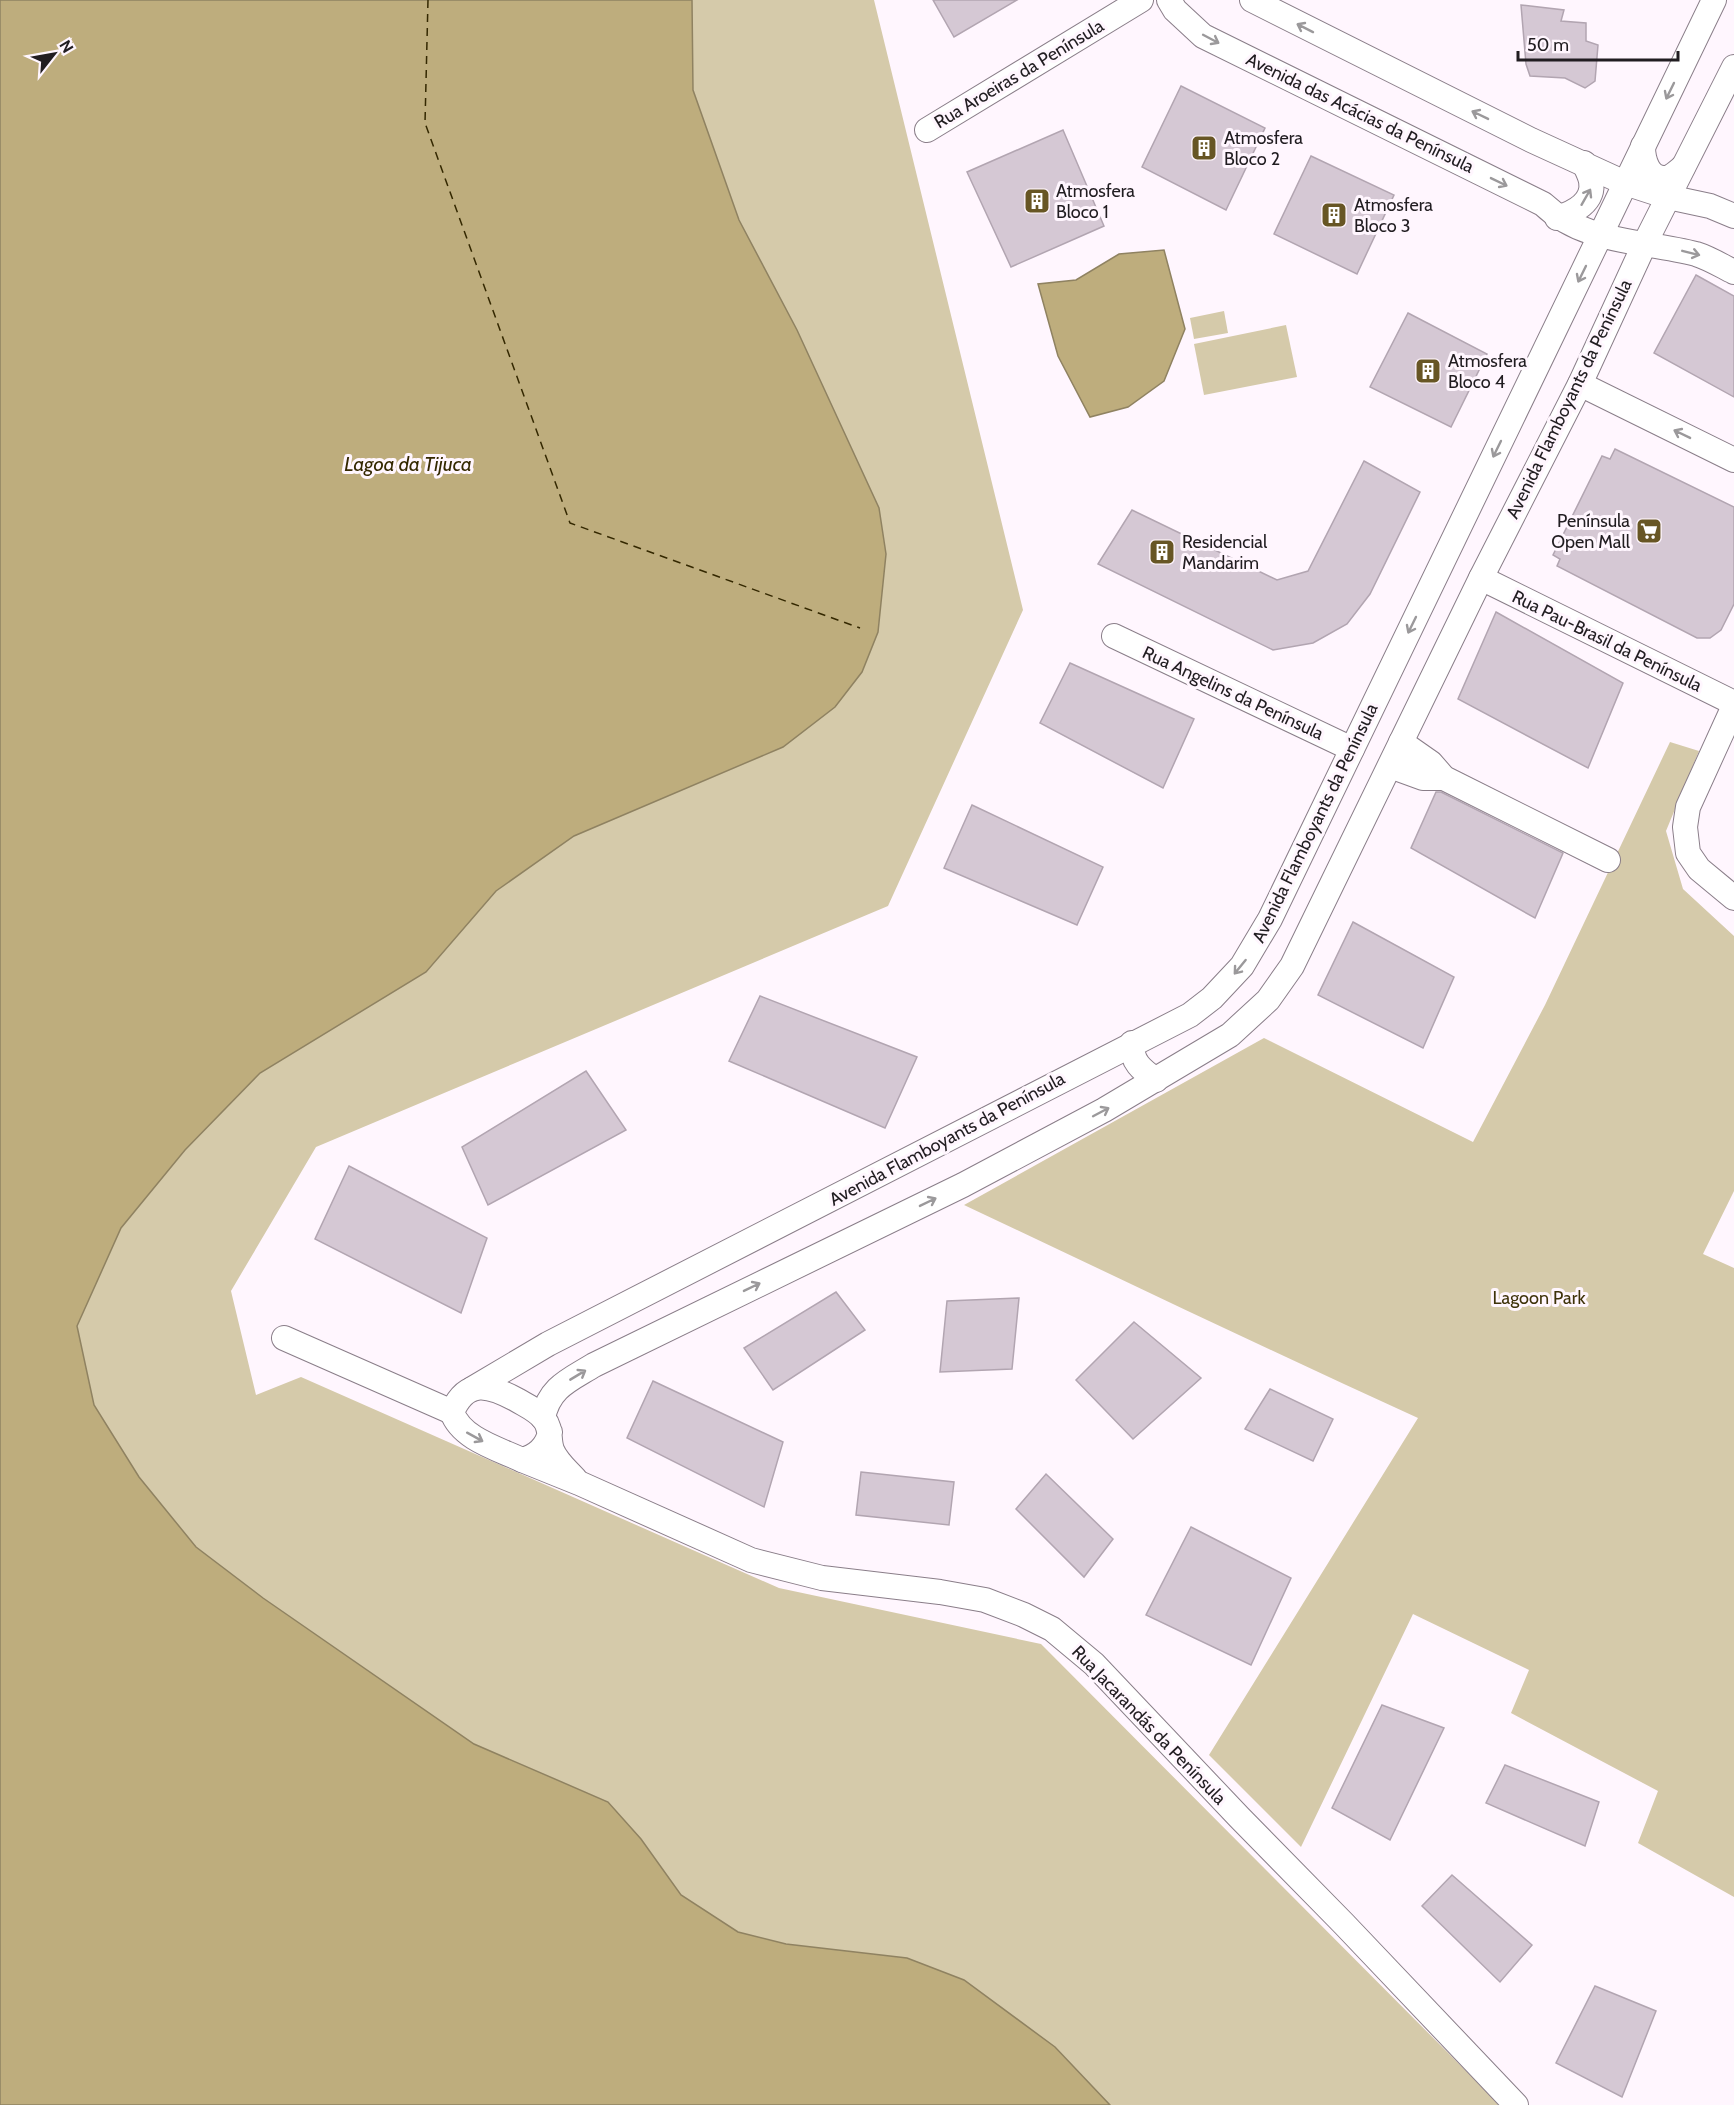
<svg xmlns="http://www.w3.org/2000/svg" width="1734" height="2105" viewBox="0 0 1734 2105" font-family="Cabin,sans-serif">
	<style>
		.green { fill: #d5caaa }
		.water { fill: #bead7d; stroke: #8f8261; stroke-width: 1.5 }
		.lines { fill: none; stroke-linecap: round; stroke-linejoin: round }
		.ferry { stroke: #342800; stroke-width: 1.5; stroke-dasharray: 8 6; stroke-linecap: butt }
		.building { fill: #d5c8d4; stroke: #b2a5b1; stroke-width: 1.5 }
		.street-casing { stroke: #8a7e89; stroke-width: 26 }
		.street { stroke: #fff; stroke-width: 24 }
		.oneway { stroke: #9b999b }
		.labels { text-anchor: middle; dominant-baseline: central; stroke-width: 6; stroke-linejoin: round; paint-order: stroke }
		.street-label { font-size: 18px; fill: #211d21; stroke: #fff6fe }
		.poi-label { font-size: 18px; fill: #211d21; stroke: #fff6fe; text-anchor: start }
		.park-label { font-size: 18px; fill: #3e3209; stroke: #fff6fe }
		.water-label { font-size: 20px; font-style: italic; fill: #342800; stroke: #fff6fe }
	</style>
	<rect width="100%" height="100%" fill="#fff6fe"/>
	<g class="green">
		<path d="M 692,0 L 874,0 L 1023,610 L 888,906 L 316,1147 L 231,1291 L 256,1395 L 301,1377 L 779,1588 L 1041,1644 L 1500,2105 L 1110,2105 L 1055,2047 L 907,1958 L 786,1944 L 738,1933 L 681,1895 L 641,1839 L 608,1802 L 474,1744 L 263,1598 L 196,1547 L 139,1477 L 94,1405 L 77,1326 L 121,1228 L 185,1150 L 260,1073 L 426,972 L 496,891 L 574,836 L 783,747 L 862,672 L 878,632 L 886,554 L 879,508 L 797,330 L 739,220 L 693,90 Z"/>
		<path d="M 1224,311 L 1228,333 L 1194,339 L 1190,318 Z"/>
		<path d="M 1286,325 L 1297,377 L 1204,395 L 1194,344 Z"/>
		<path d="M 1670,742 L 1699,751 L 1666,831 L 1683,889 L 1734,936 L 1734,1191 L 1703,1254 L 1734,1268 L 1734,1897 L 1638,1843 L 1658,1791 L 1511,1713 L 1529,1670 L 1413,1614 L 1301,1847 L 1209,1755 L 1418,1418 C 1266,1349 1115,1276 964,1205 L 1264,1038 L 1473,1142 L 1545,1005 Z"/>
	</g>
	<g class="water">
		<path d="M 0,0 L 692,0 L 693,90 L 739,220 L 797,330 L 879,508 L 886,554 L 878,632 L 862,672 L 835,707 L 783,747 L 574,836 L 496,891 L 426,972 L 260,1073 L 185,1150 L 121,1228 L 77,1326 L 94,1405 L 139,1477 L 196,1547 L 263,1598 L 474,1744 L 608,1802 L 641,1839 L 681,1895 L 738,1932 L 786,1944 L 907,1958 L 964,1980 L 1055,2047 L 1110,2105 L 0,2105 Z"/>
		<path d="M 1164,250 L 1185,329 L 1164,381 L 1128,407 L 1090,417 L 1058,356 L 1038,284 L 1076,280 L 1119,254 Z"/>
	</g>
	<g class="lines">
		<path class="ferry" d="M 428,0 L 425,123 L 570,523 L 860,628"/>
	</g>
	<g class="building">
		<path d="M 933,0 L 1017,0 L 954,37 Z"/>
		<path d="M 1521,5 L 1564,10 L 1561,21 L 1586,23 L 1586,41 L 1598,45 L 1595,81 L 1585,88 L 1565,78 L 1530,76 L 1526,64 Z"/>
		<path d="M 1181,86 L 1265,128 L 1226,210 L 1142,167 Z"/>
		<path d="M 1063,130 L 1104,226 L 1011,267 L 967,172 Z"/>
		<path d="M 1311,156 L 1394,195 L 1357,274 L 1274,234 Z"/>
		<path d="M 1696,275 L 1734,296 L 1734,397 L 1654,353 Z"/>
		<path d="M 1408,313 L 1487,354 L 1451,427 L 1370,387 Z"/>
		<path d="M 1615,449 L 1734,507 L 1734,604 L 1721,630 L 1710,638 L 1697,638 L 1557,566 L 1560,559 L 1553,555 L 1602,456 L 1610,459 Z"/>
		<path d="M 1364,461 L 1420,492 L 1370,594 L 1347,624 L 1313,643 L 1273,650 L 1098,564 L 1132,510 L 1277,580 L 1308,571 Z"/>
		<path d="M 1496,612 L 1623,683 L 1588,768 L 1458,699 Z"/>
		<path d="M 1070,663 L 1194,719 L 1163,788 L 1040,723 Z"/>
		<path d="M 1436,792 L 1441,792 L 1563,853 L 1535,918 L 1411,848 Z"/>
		<path d="M 972,805 L 1103,867 L 1077,925 L 944,868 Z"/>
		<path d="M 1353,922 L 1454,977 L 1423,1048 L 1318,995 Z"/>
		<path d="M 760,996 L 917,1057 L 885,1128 L 729,1061 Z"/>
		<path d="M 586,1071 L 626,1130 L 488,1205 L 462,1147 Z"/>
		<path d="M 349,1166 L 487,1238 L 461,1313 L 315,1239 Z"/>
		<path d="M 836,1292 L 865,1330 L 773,1390 L 744,1348 Z"/>
		<path d="M 1019,1298 L 1012,1369 L 940,1372 L 947,1301 Z"/>
		<path d="M 1134,1322 L 1201,1378 L 1133,1439 L 1076,1380 Z"/>
		<path d="M 653,1381 L 783,1442 L 764,1507 L 627,1438 Z"/>
		<path d="M 1270,1389 L 1333,1419 L 1313,1461 L 1245,1429 Z"/>
		<path d="M 861,1472 L 954,1482 L 949,1525 L 856,1515 Z"/>
		<path d="M 1046,1474 L 1113,1539 L 1084,1577 L 1016,1509 Z"/>
		<path d="M 1191,1527 L 1291,1578 L 1251,1665 L 1146,1615 Z"/>
		<path d="M 1382,1705 L 1444,1728 L 1390,1840 L 1332,1808 Z"/>
		<path d="M 1505,1765 L 1599,1802 L 1585,1846 L 1486,1803 Z"/>
		<path d="M 1452,1875 L 1532,1945 L 1500,1982 L 1422,1906 Z"/>
		<path d="M 1595,1986 L 1656,2011 L 1622,2097 L 1556,2063 Z"/>
	</g>
	<g class="lines">
		<g class="street-casing">
			<g id="street">
				<path d="M 1169,0 L 1175,10 L 1203,36 L 1543,204 C 1585,244 1642,240 1696,254 C 1709,258 1722,266 1734,272"/>
				<path d="M 1252,0 L 1531,140 L 1625,183 L 1668,197 L 1710,206 L 1734,216"/>
				<path d="M 927,130 L 1141,0"/>
				<path d="M 1643,146 C 1643,159 1648,180 1666,178 C 1672,177 1678,171 1683,167"/>
				<path d="M 1557,218 C 1573,213 1595,202 1591,181 C 1590,175 1586,168 1584,163"/>
				<path d="M 1580,384 L 1734,460"/>
				<path d="M 1481,578 L 1734,703"/>
				<path d="M 1114,636 L 1352,749"/>
				<path d="M 1734,706 L 1688,807 L 1685,827 L 1688,853 L 1699,869 L 1734,898"/>
				<path d="M 1401,742 L 1431,763 L 1444,778 L 1608,860"/>
				<path d="M 1390,766 L 1423,778 L 1444,778"/>
				<path d="M 1132,1043 C 1131,1062 1142,1070 1156,1080"/>
				<path d="M 284,1338 L 452,1412"/>
				<path d="M 472,1389 L 548,1344 L 1190,1015 L 1212,998 L 1242,966 L 1270,919 L 1714,0"/>
				<path d="M 543,1418 C 549,1387 570,1380 594,1365 L 963,1185 L 1104,1110 L 1230,1035 L 1268,1000 L 1292,966 L 1481,578 L 1580,384 L 1645,243 L 1734,67"/>
				<path d="M 550,1432 C 547,1447 537,1456 522,1460 C 499,1449 461,1439 452,1412 C 467,1378 489,1385 517,1400 C 527,1406 537,1410 544,1419 C 552,1429 548,1439 552,1450 C 557,1462 567,1470 575,1479"/>
				<path d="M 522,1460 L 579,1483 L 751,1560 L 822,1578 L 940,1592 L 985,1600 L 1024,1615 L 1052,1629 L 1094,1664 L 1239,1817 L 1344,1924 L 1516,2105"/>
			</g>
		</g>
		<use href="#street" class="street"/>
	</g>
	<defs><path id="oneway-shaft" d="M-6 0H5M1.5-3L5.5 0L1.5 3" fill="none" stroke-width="1.6" stroke-linecap="round" stroke-linejoin="round" transform="scale(1.5)"/></defs>
	<g class="oneway">
		<use href="#oneway-shaft" transform="translate(1305 28) rotate(-153)"/>
		<use href="#oneway-shaft" transform="translate(1211 39) rotate(28)"/>
		<use href="#oneway-shaft" transform="translate(1670 91) rotate(116)"/>
		<use href="#oneway-shaft" transform="translate(1480 115) rotate(-154)"/>
		<use href="#oneway-shaft" transform="translate(1499 182) rotate(26)"/>
		<use href="#oneway-shaft" transform="translate(1586 197) rotate(-60)"/>
		<use href="#oneway-shaft" transform="translate(1691 253) rotate(14)"/>
		<use href="#oneway-shaft" transform="translate(1582 274) rotate(116)"/>
		<use href="#oneway-shaft" transform="translate(1682 434) rotate(-154)"/>
		<use href="#oneway-shaft" transform="translate(1497 449) rotate(116)"/>
		<use href="#oneway-shaft" transform="translate(1412 625) rotate(116)"/>
		<use href="#oneway-shaft" transform="translate(1240 967) rotate(129)"/>
		<use href="#oneway-shaft" transform="translate(1101 1112) rotate(-28)"/>
		<use href="#oneway-shaft" transform="translate(928 1202) rotate(-26)"/>
		<use href="#oneway-shaft" transform="translate(752 1287) rotate(-26)"/>
		<use href="#oneway-shaft" transform="translate(578 1375) rotate(-31)"/>
		<use href="#oneway-shaft" transform="translate(475 1437) rotate(29)"/>
	</g>
	<defs>
		<g id="building-square" transform="scale(1.35)"><rect x="-9" y="-9" width="18" height="18" rx="4" fill="#675624" stroke="#fff6fe"/><path d="M-4-6H4V6H1V3H-1V6H-4ZM-2.5-4.3h1.7v1.8h-1.7ZM.8-4.3h1.7v1.8H.8ZM-2.5-1h1.7V.8h-1.7ZM.8-1h1.7V.8H.8Z" fill="#fff"/></g>
		<g id="supermarket-square" transform="scale(1.35)"><rect x="-9" y="-9" width="18" height="18" rx="4" fill="#675624" stroke="#fff6fe"/><path d="M-6-5.5h2.5l.6 2H6L4.5 2H-2.5L-4.4-4H-6ZM-1.5 3.2a1.3 1.3 0 1 0 .1 0ZM3 3.2a1.3 1.3 0 1 0 .1 0Z" fill="#fff"/></g>
	</defs>
	<g fill-rule="evenodd">
		<use href="#building-square" x="1204" y="148"/>
		<use href="#building-square" x="1037" y="201"/>
		<use href="#building-square" x="1334" y="215"/>
		<use href="#building-square" x="1428" y="371"/>
		<use href="#supermarket-square" x="1649" y="531"/>
		<use href="#building-square" x="1162" y="552"/>
	</g>
	<g class="labels">
		<g class="street-label">
			<text transform="translate(1019 74) rotate(-31)">Rua Aroeiras da Península</text>
			<text transform="translate(1360 113) rotate(26)">Avenida das Acácias da Península</text>
			<text transform="translate(1569 399) rotate(-64)">Avenida Flamboyants da Península</text>
			<text transform="translate(1607 641) rotate(26)">Rua Pau-Brasil da Península</text>
			<text transform="translate(1233 693) rotate(25)">Rua Angelins da Península</text>
			<text transform="translate(1315 823) rotate(-64)">Avenida Flamboyants da Península</text>
			<text transform="translate(947 1139) rotate(-28)">Avenida Flamboyants da Península</text>
			<text transform="translate(1149 1725) rotate(46)">Rua Jacarandás da Península</text>
		</g>
		<g class="poi-label">
			<text x="1224" y="138">Atmosfera<tspan x="1224" dy="21">Bloco 2</tspan></text>
			<text x="1056" y="191">Atmosfera<tspan x="1056" dy="21">Bloco 1</tspan></text>
			<text x="1354" y="205">Atmosfera<tspan x="1354" dy="21">Bloco 3</tspan></text>
			<text x="1448" y="361">Atmosfera<tspan x="1448" dy="21">Bloco 4</tspan></text>
			<text x="1630" y="521" text-anchor="end">Península<tspan x="1630" dy="21">Open Mall</tspan></text>
			<text x="1182" y="542">Residencial<tspan x="1182" dy="21">Mandarim</tspan></text>
		</g>
		<g class="park-label">
			<text x="1539" y="1298">Lagoon Park</text>
		</g>
		<g class="water-label">
			<text x="408" y="464">Lagoa da Tijuca</text>
		</g>
	</g>
	<g transform="translate(54 54) rotate(59)" stroke="#fff6fe" stroke-width="4.5" paint-order="stroke">
	<path d="M0-4.5L10 22L0 15L-10 22Z" fill="#211d21"/>
	<text y="-9" font-size="16" font-weight="bold" text-anchor="middle" fill="#211d21">N</text>
	</g>
	<path d="M1518 51v9h160v-9" fill="none" stroke="#211d21" stroke-width="3"/>
	<text x="1527" y="51" font-size="18" fill="#211d21" stroke="#fff6fe" stroke-width="4.5" paint-order="stroke">50 m</text>
</svg>
